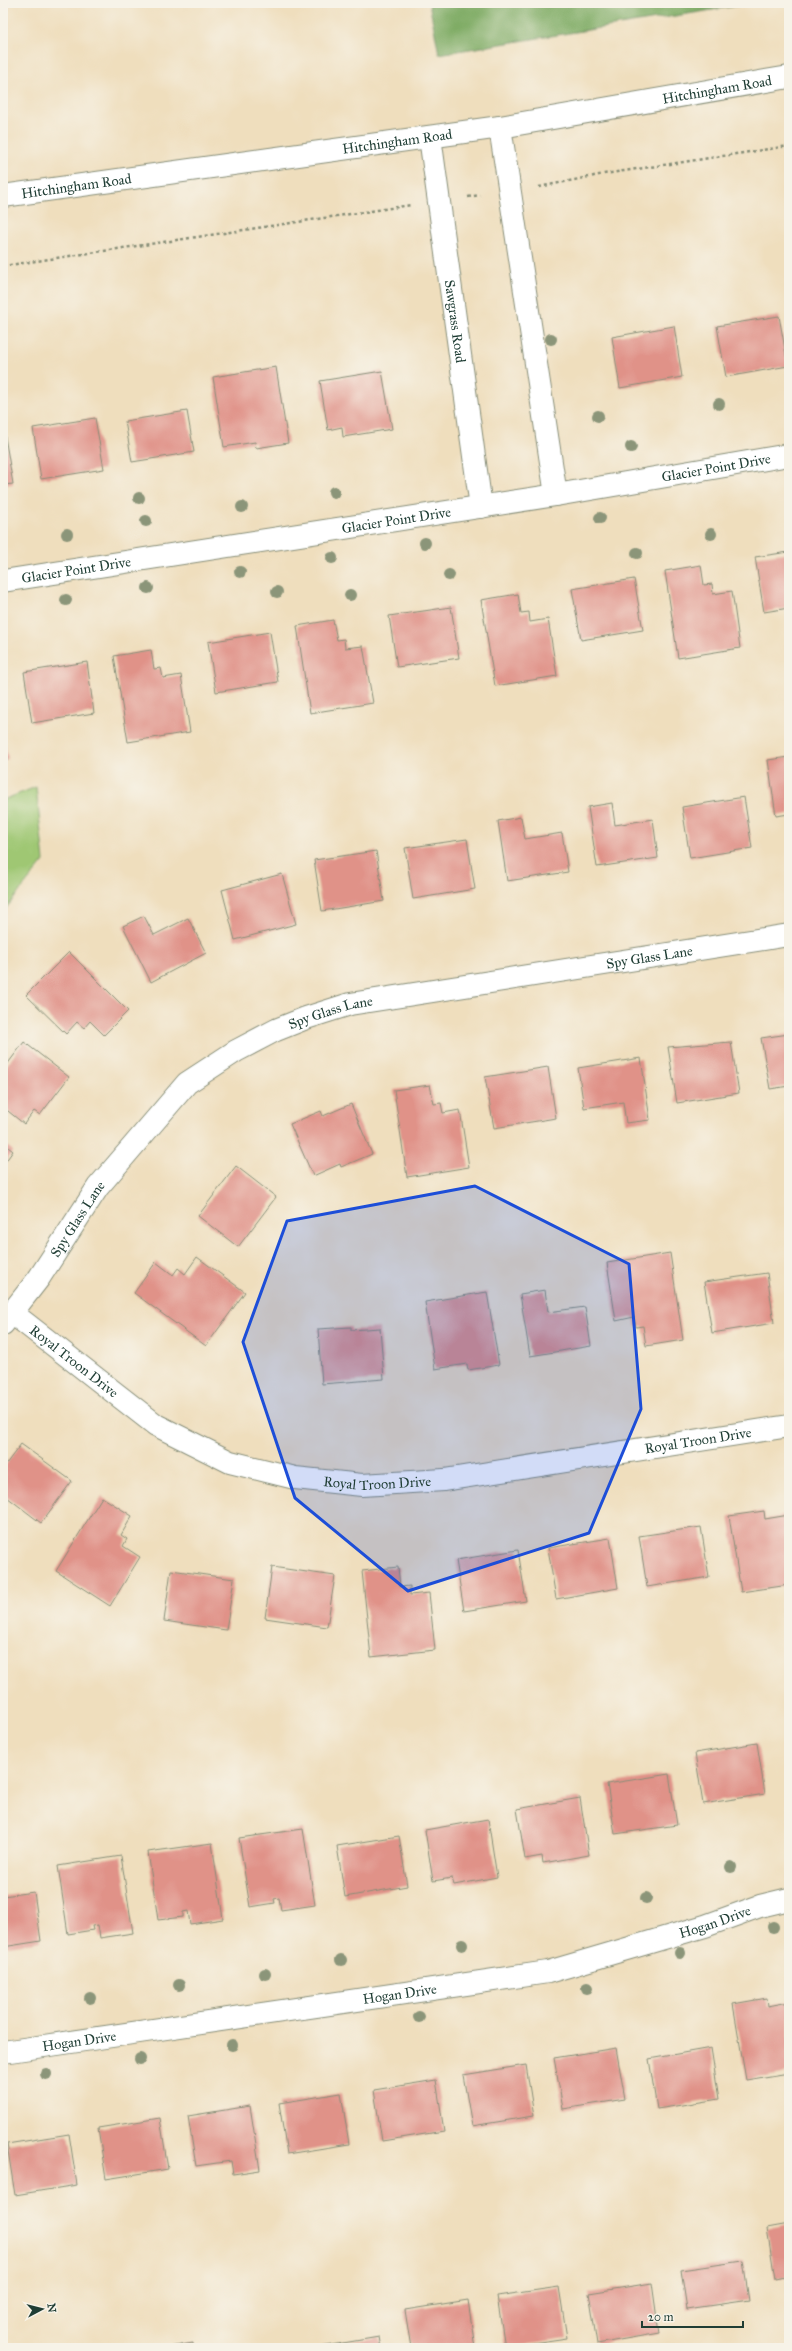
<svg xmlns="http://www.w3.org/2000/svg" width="792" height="2351" viewBox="0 0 792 2351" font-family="'IM FELL Great Primer',serif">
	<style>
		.green { fill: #9fc773; stroke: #5f8254 }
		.forest { fill: #7fac65; stroke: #4f744c }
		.building { fill: #e09288 }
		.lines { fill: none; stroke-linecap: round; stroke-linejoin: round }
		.minor-casing { stroke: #878e78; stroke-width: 24 }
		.tertiary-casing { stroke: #878e78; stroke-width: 24 }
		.path { stroke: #878e78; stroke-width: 2.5; stroke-dasharray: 3 3; stroke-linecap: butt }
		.minor { stroke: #fff; stroke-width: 22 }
		.tertiary { stroke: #fff; stroke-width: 22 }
		.tree { fill: #8b9579 }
		.marked { fill: #1d4ed8; fill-opacity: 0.2; stroke: #1d4ed8; stroke-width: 3; stroke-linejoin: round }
		.labels { text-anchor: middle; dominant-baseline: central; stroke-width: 4; stroke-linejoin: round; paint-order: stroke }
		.street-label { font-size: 14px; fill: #1f3d34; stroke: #f7f3e8 }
	</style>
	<rect width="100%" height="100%" fill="#f7f3e8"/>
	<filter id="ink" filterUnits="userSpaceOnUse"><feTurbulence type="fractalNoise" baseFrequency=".025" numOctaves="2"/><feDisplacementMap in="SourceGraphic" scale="8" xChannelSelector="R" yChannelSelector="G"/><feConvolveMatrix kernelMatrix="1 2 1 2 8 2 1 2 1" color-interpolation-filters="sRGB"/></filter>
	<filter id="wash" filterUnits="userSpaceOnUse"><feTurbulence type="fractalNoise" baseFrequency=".012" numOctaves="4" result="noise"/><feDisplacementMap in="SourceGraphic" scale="16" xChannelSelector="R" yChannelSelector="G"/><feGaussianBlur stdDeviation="0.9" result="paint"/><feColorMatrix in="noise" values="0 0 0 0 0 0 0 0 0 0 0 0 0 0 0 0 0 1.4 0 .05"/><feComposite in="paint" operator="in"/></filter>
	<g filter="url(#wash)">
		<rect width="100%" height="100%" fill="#efdebd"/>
		<path class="green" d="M 36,787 L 44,861 L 3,912 L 3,800 Z"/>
		<path class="forest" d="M 429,3 L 756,3 L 439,54 Z"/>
		<g id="blocks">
			<g class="building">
				<path d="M 779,316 L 788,366 L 726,377 L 717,326 Z"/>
				<path d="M 674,326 L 682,377 L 620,388 L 612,337 Z"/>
				<path d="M 276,367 L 288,443 L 256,448 L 255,442 L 224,447 L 213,377 Z"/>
				<path d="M 382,371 L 392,429 L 343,437 L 342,427 L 328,430 L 320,381 Z"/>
				<path d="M 187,411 L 194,452 L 132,462 L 125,421 Z"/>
				<path d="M 95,418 L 104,469 L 41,479 L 33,428 Z"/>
				<path d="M 3,425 L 13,484 L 3,485 Z"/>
				<path d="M 789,552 L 789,608 L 764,612 L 755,557 Z"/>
				<path d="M 701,565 L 704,585 L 712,584 L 713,594 L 732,591 L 740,648 L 678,658 L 665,571 Z"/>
				<path d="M 634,579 L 643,630 L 581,640 L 572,589 Z"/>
				<path d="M 518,594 L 521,613 L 529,612 L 530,622 L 548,619 L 557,676 L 495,686 L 481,600 Z"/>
				<path d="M 451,607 L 459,658 L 397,667 L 389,616 Z"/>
				<path d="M 333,620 L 337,640 L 344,639 L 345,648 L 363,646 L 373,703 L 310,713 L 297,626 Z"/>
				<path d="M 270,632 L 278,682 L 216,692 L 208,642 Z"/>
				<path d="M 151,650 L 154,669 L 161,668 L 163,678 L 181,675 L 190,732 L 128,742 L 114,656 Z"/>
				<path d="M 87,662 L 94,713 L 32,723 L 24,672 Z"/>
				<path d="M 3,734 L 8,759 L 3,760 Z"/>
				<path d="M 789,757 L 789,814 L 776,816 L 768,760 Z"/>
				<path d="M 744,797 L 752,848 L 690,858 L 682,807 Z"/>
				<path d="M 612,803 L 615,825 L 653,819 L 658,858 L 597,867 L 588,807 Z"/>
				<path d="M 521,817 L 525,839 L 562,833 L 568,872 L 507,881 L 498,821 Z"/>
				<path d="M 467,839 L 475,889 L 413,899 L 405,848 Z"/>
				<path d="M 376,851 L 384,901 L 322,911 L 314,860 Z"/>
				<path d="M 282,874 L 296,924 L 235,940 L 222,890 Z"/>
				<path d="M 144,916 L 154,935 L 188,918 L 206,953 L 151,982 L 123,926 Z"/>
				<path d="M 69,952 L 128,1011 L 104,1035 L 90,1021 L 84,1028 L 77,1022 L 66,1034 L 26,995 Z"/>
				<path d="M 789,1034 L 789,1086 L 770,1089 L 761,1038 Z"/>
				<path d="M 24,1042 L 69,1077 L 40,1115 L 34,1111 L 24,1124 L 3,1107 L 3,1070 Z"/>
				<path d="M 731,1042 L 739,1093 L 677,1103 L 668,1047 Z"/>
				<path d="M 641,1058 L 650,1120 L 626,1123 L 623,1102 L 584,1108 L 578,1068 Z"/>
				<path d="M 548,1067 L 556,1118 L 494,1128 L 485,1077 Z"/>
				<path d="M 430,1085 L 434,1104 L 441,1103 L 443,1113 L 460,1110 L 469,1167 L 407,1177 L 394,1090 Z"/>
				<path d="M 351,1104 L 372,1154 L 341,1167 L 340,1164 L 313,1176 L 290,1124 L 321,1111 L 323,1116 Z"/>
				<path d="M 3,1143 L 13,1151 L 3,1165 Z"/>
				<path d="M 236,1166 L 276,1197 L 238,1247 L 198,1216 Z"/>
				<path d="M 670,1253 L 683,1340 L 646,1346 L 643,1326 L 636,1327 L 634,1317 L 616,1321 L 607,1263 Z"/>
				<path d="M 197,1257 L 245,1292 L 206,1346 L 134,1293 L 156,1262 L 173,1275 L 178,1268 L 185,1274 Z"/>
				<path d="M 767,1273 L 774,1323 L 712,1333 L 704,1282 Z"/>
				<path d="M 545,1290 L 548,1312 L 585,1307 L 591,1346 L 530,1356 L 520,1294 Z"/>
				<path d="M 487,1292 L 499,1365 L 468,1370 L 467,1364 L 435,1369 L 425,1302 Z"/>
				<path d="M 351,1327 L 351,1330 L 380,1328 L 384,1379 L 322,1384 L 318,1329 Z"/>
				<path d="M 21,1444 L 72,1481 L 41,1523 L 3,1494 L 3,1468 Z"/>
				<path d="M 102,1497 L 132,1516 L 121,1535 L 127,1539 L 123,1546 L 140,1557 L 110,1606 L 56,1571 Z"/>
				<path d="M 764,1511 L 765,1519 L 789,1515 L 789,1585 L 741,1592 L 729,1516 Z"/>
				<path d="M 701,1527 L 709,1577 L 647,1587 L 639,1536 Z"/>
				<path d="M 610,1538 L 618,1588 L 556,1599 L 548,1548 Z"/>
				<path d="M 518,1550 L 526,1601 L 464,1611 L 456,1560 Z"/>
				<path d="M 272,1567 L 335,1576 L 327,1627 L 265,1618 Z"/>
				<path d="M 398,1567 L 400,1587 L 410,1586 L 410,1595 L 429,1593 L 435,1650 L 371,1657 L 362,1571 Z"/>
				<path d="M 171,1570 L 234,1579 L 226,1630 L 164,1621 Z"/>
				<path d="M 757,1743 L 765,1794 L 703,1804 L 695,1753 Z"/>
				<path d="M 669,1774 L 677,1825 L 615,1834 L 607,1784 Z"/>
				<path d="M 580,1798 L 589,1855 L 543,1863 L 542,1856 L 525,1859 L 517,1809 Z"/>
				<path d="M 488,1819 L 497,1877 L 454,1885 L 452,1878 L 433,1881 L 425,1830 Z"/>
				<path d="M 303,1829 L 315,1905 L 281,1910 L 279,1898 L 274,1899 L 275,1903 L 250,1907 L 239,1838 Z"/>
				<path d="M 399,1836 L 407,1886 L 345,1897 L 337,1846 Z"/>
				<path d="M 212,1843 L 223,1919 L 190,1924 L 188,1911 L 183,1912 L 183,1917 L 158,1920 L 148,1852 Z"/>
				<path d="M 121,1856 L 133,1933 L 100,1938 L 98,1925 L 92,1926 L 93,1930 L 68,1934 L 58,1866 Z"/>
				<path d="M 34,1892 L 41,1941 L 3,1947 L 3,1896 Z"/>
				<path d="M 767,1998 L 768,2006 L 789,2002 L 789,2073 L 746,2080 L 733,2004 Z"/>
				<path d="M 616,2048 L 625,2099 L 563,2109 L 554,2058 Z"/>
				<path d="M 711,2048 L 719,2099 L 657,2109 L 649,2059 Z"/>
				<path d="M 526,2065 L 534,2116 L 472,2126 L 463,2075 Z"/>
				<path d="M 436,2080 L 444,2131 L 382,2141 L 374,2090 Z"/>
				<path d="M 341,2093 L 349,2144 L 287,2154 L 279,2103 Z"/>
				<path d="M 250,2106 L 260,2170 L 233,2174 L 231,2161 L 196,2166 L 188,2116 Z"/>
				<path d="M 160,2118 L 168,2169 L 106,2179 L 98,2128 Z"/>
				<path d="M 69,2134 L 77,2185 L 15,2195 L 7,2144 Z"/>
				<path d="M 789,2224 L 789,2276 L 775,2279 L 767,2228 Z"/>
				<path d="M 743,2261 L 749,2300 L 687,2309 L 681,2270 Z"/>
				<path d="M 652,2283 L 659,2333 L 597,2344 L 589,2293 Z"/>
				<path d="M 559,2287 L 567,2338 L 505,2347 L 497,2296 Z"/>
				<path d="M 468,2300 L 475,2348 L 411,2348 L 405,2310 Z"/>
				<path d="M 379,2337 L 381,2348 L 320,2348 L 319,2347 Z"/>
				<path d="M 193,2343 L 193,2348 L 169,2348 L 169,2347 Z"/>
			</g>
		</g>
	</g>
	<g filter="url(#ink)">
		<use href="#blocks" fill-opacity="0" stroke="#878e78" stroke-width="1"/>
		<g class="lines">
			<g class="minor-casing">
				<g id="minor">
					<path d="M 500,127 L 556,495"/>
					<path id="s1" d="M 430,137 L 481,507"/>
					<path id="s2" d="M 3,581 L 556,495 L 789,455"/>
					<path id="s3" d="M 11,1312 L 156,1425 L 230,1462 L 295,1478 L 362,1485 L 444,1480 L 789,1426"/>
					<path id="s4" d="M 3,1324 L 39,1278 L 98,1187 L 187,1083 L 236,1051 L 276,1030 L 306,1018 L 350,1004 L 789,935"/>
					<path id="s5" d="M 3,2052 L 548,1972 L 705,1926 L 760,1906 L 789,1899"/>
				</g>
			</g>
			<g class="tertiary-casing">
				<g id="tertiary">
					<path id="s6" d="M 3,196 L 500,127 L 789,77"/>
				</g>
			</g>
			<g class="path">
				<path d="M 539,187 L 604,174 L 789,146"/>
				<path d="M 468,197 L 480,195"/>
				<path d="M 3,266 L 411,205"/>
			</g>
			<use href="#minor" class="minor"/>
			<use href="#tertiary" class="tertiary"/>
		</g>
		<g class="tree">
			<circle cx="551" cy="339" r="6"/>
			<circle cx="719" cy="404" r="6"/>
			<circle cx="598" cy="416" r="6"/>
			<circle cx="631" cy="447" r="6"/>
			<circle cx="334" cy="492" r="6"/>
			<circle cx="139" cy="498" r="6"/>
			<circle cx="242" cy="507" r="6"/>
			<circle cx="600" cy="518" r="6"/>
			<circle cx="146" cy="521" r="6"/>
			<circle cx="67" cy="534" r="6"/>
			<circle cx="711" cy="534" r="6"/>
			<circle cx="425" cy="543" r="6"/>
			<circle cx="637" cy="553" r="6"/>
			<circle cx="332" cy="558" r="6"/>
			<circle cx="240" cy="572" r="6"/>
			<circle cx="449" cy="575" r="6"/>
			<circle cx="148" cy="588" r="6"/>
			<circle cx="277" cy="592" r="6"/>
			<circle cx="350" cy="595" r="6"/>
			<circle cx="66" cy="600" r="6"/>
			<circle cx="731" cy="1867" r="6"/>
			<circle cx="646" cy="1898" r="6"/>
			<circle cx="773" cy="1927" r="6"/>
			<circle cx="462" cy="1945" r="6"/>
			<circle cx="680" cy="1953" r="6"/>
			<circle cx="341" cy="1960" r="6"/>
			<circle cx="265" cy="1974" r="6"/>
			<circle cx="179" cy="1985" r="6"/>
			<circle cx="587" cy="1988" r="6"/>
			<circle cx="90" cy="1998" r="6"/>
			<circle cx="419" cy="2017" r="6"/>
			<circle cx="232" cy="2045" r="6"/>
			<circle cx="140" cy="2059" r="6"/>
			<circle cx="46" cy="2074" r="6"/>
		</g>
	</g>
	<path class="marked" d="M 475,1186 L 629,1264 L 641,1409 L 589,1533 L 408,1591 L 295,1498 L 243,1342 L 287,1221 Z"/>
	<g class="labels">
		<g class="street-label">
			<text stroke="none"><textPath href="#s6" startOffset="722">Hitchingham Road</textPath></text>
			<text stroke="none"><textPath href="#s6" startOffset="398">Hitchingham Road</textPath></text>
			<text stroke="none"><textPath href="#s6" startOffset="74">Hitchingham Road</textPath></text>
			<text stroke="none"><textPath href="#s1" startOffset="186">Sawgrass Road</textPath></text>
			<text stroke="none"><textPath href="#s2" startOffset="722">Glacier Point Drive</textPath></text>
			<text stroke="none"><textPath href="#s2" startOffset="398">Glacier Point Drive</textPath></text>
			<text stroke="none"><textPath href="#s2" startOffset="74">Glacier Point Drive</textPath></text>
			<text stroke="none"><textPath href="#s4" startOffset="789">Spy Glass Lane</textPath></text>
			<text stroke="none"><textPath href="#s4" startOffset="465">Spy Glass Lane</textPath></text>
			<text stroke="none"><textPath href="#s4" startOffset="129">Spy Glass Lane</textPath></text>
			<text stroke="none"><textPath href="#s3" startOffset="80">Royal Troon Drive</textPath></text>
			<text stroke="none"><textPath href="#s3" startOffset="740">Royal Troon Drive</textPath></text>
			<text stroke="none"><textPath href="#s3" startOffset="416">Royal Troon Drive</textPath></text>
			<text stroke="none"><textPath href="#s5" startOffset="725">Hogan Drive</textPath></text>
			<text stroke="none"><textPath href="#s5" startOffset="401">Hogan Drive</textPath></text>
			<text stroke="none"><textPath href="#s5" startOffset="77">Hogan Drive</textPath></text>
		</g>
	</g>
	<rect width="792" height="2351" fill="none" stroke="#f7f3e8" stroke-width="16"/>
	<g transform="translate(42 2309) rotate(83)" stroke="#f7f3e8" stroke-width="3" paint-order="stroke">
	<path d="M0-3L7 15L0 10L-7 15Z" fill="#1f3d34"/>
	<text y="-6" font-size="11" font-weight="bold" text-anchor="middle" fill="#1f3d34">N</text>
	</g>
	<path d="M642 2321v6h101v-6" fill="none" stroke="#1f3d34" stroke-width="2"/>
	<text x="648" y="2321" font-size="12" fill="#1f3d34" stroke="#f7f3e8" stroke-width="3" paint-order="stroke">20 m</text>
</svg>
